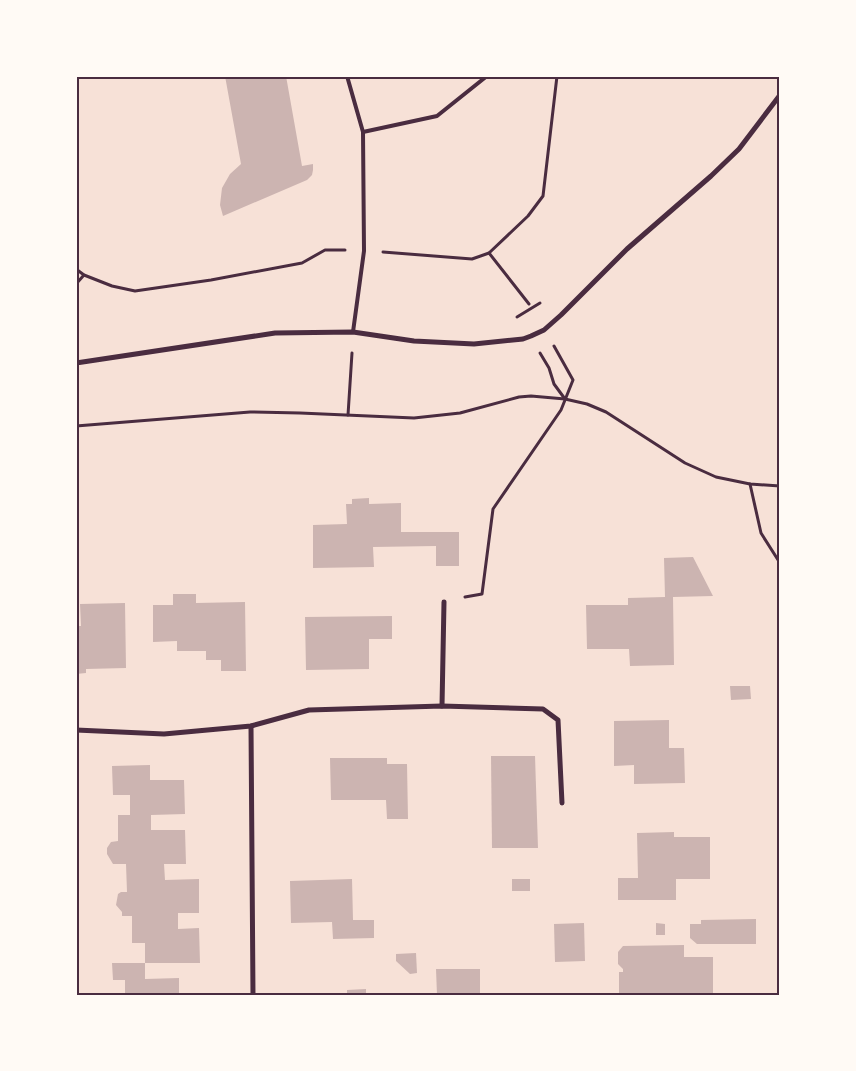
<svg xmlns="http://www.w3.org/2000/svg" width="856" height="1071" viewBox="0 0 856 1071" font-family="'Archivo Narrow',sans-serif">
	<style>
		.building { fill: #ccb4b1 }
		.lines { fill: none; stroke-linecap: round; stroke-linejoin: round }
		.path { stroke: #4a2c40; stroke-width: 3 }
		.service { stroke: #4a2c40; stroke-width: 4 }
		.minor { stroke: #4a2c40; stroke-width: 5 }
		.neatline { fill: none; stroke: #4a2c40; stroke-width: 2 }
	</style>
	<rect width="100%" height="100%" fill="#f7e1d7"/>
	<g class="building">
		<path d="M 225,76 L 286,76 L 302,166 L 313,164 L 313,170 L 312,175 L 307,180 L 223,216 L 220,205 L 222,188 L 230,174 L 241,164 Z"/>
		<path d="M 369,498 L 369,504 L 401,503 L 401,532 L 459,532 L 459,566 L 436,566 L 436,546 L 373,547 L 374,567 L 313,568 L 313,525 L 347,524 L 346,504 L 352,504 L 352,499 Z"/>
		<path d="M 693,557 L 713,596 L 673,597 L 674,665 L 630,666 L 629,649 L 587,649 L 586,605 L 628,605 L 628,598 L 665,597 L 664,558 Z"/>
		<path d="M 173,594 L 196,594 L 196,603 L 245,602 L 246,671 L 221,671 L 221,660 L 206,660 L 206,651 L 177,651 L 177,641 L 153,642 L 153,605 L 173,605 Z"/>
		<path d="M 125,603 L 126,668 L 86,669 L 86,673 L 76,674 L 76,626 L 81,626 L 80,604 Z"/>
		<path d="M 392,616 L 392,639 L 369,639 L 369,669 L 306,670 L 305,617 Z"/>
		<path d="M 730,686 L 750,686 L 751,699 L 731,700 Z"/>
		<path d="M 669,720 L 669,748 L 684,748 L 685,783 L 634,784 L 634,765 L 614,766 L 614,721 Z"/>
		<path d="M 491,756 L 535,756 L 538,848 L 492,848 Z"/>
		<path d="M 330,758 L 387,758 L 387,764 L 407,764 L 408,819 L 387,819 L 386,800 L 331,800 Z"/>
		<path d="M 150,765 L 150,780 L 184,780 L 185,814 L 151,815 L 151,830 L 185,830 L 186,864 L 164,864 L 165,880 L 199,879 L 199,913 L 178,913 L 178,929 L 199,928 L 200,963 L 145,963 L 145,943 L 132,943 L 132,916 L 122,916 L 122,912 L 116,905 L 118,894 L 121,892 L 127,892 L 126,864 L 113,864 L 107,854 L 107,848 L 111,842 L 118,841 L 118,815 L 130,815 L 130,795 L 113,795 L 112,766 Z"/>
		<path d="M 674,832 L 674,837 L 710,837 L 710,879 L 676,879 L 676,900 L 618,900 L 618,878 L 638,878 L 637,833 Z"/>
		<path d="M 352,879 L 353,920 L 374,920 L 374,938 L 333,939 L 332,922 L 291,923 L 290,881 Z"/>
		<rect x="512" y="879" width="18" height="12"/>
		<path d="M 756,919 L 756,944 L 697,944 L 690,938 L 690,924 L 701,924 L 701,920 Z"/>
		<path d="M 584,923 L 585,961 L 555,962 L 554,924 Z"/>
		<path d="M 656,923 L 665,924 L 665,935 L 656,935 Z"/>
		<path d="M 684,945 L 684,957 L 713,957 L 713,995 L 619,995 L 619,972 L 623,972 L 623,969 L 618,964 L 618,952 L 623,946 Z"/>
		<path d="M 416,953 L 417,973 L 410,974 L 396,961 L 396,954 Z"/>
		<path d="M 112,963 L 145,963 L 145,979 L 179,978 L 179,995 L 125,995 L 125,980 L 113,980 Z"/>
		<path d="M 436,969 L 480,969 L 480,995 L 437,995 Z"/>
		<path d="M 366,989 L 366,995 L 347,995 L 347,990 Z"/>
	</g>
	<g class="lines">
		<g class="path">
			<path d="M 383,252 L 472,259 L 489,253 L 528,216 L 543,196 L 557,76"/>
			<path d="M 489,253 L 529,304"/>
			<path d="M 76,269 L 84,275 L 112,286 L 135,291 L 211,280 L 302,263 L 325,250 L 345,250"/>
			<path d="M 76,284 L 84,275"/>
			<path d="M 517,317 L 540,303"/>
			<path d="M 540,353 L 549,368 L 554,384 L 565,399"/>
			<path d="M 348,415 L 352,353"/>
			<path d="M 76,426 L 250,412 L 300,413 L 414,418 L 460,413 L 519,397 L 531,396 L 565,399 L 587,404 L 606,412 L 685,463 L 716,477 L 750,484 L 780,486"/>
			<path d="M 750,484 L 761,533 L 780,563"/>
			<path d="M 465,597 L 482,594 L 493,509 L 561,410 L 573,380 L 554,346"/>
		</g>
		<g class="service">
			<path d="M 347,76 L 363,132 L 364,251 L 353,332"/>
			<path d="M 363,132 L 437,116 L 487,76"/>
		</g>
		<g class="minor">
			<path d="M 76,363 L 275,333 L 353,332 L 414,341 L 474,344 L 523,339 L 531,336 L 544,330 L 561,315 L 627,249 L 711,176 L 739,149 L 780,95"/>
			<path d="M 442,706 L 444,602"/>
			<path d="M 251,726 L 253,995"/>
			<path d="M 76,730 L 164,734 L 251,726 L 309,710 L 442,706 L 543,709 L 558,720 L 562,803"/>
		</g>
	</g>
	<rect width="856" height="1071" fill="none" stroke="#fffaf5" stroke-width="155"/>
	<rect x="78" y="78" width="700" height="916" class="neatline"/>
</svg>
